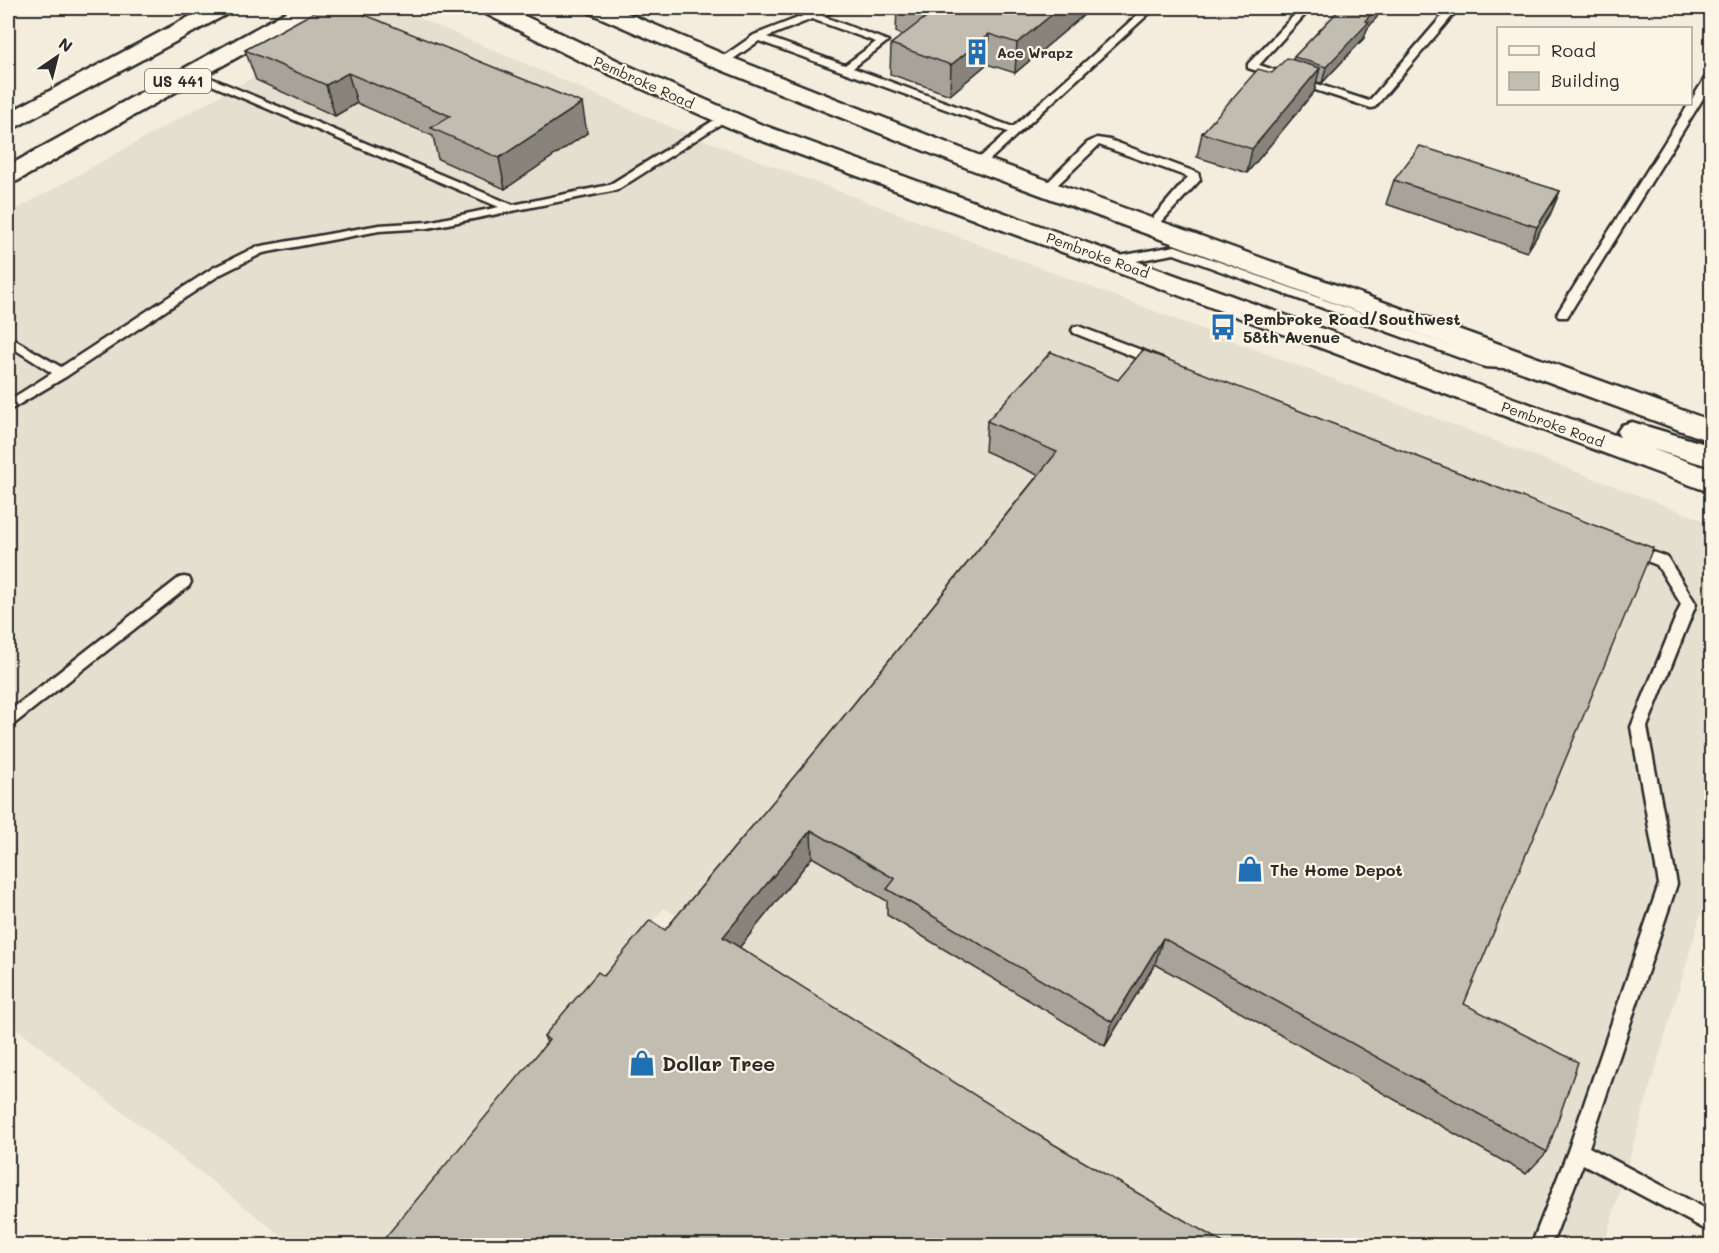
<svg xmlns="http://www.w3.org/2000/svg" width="1719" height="1253" viewBox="0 0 1719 1253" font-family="Mali,sans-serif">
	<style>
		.built { fill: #e5dfd0 }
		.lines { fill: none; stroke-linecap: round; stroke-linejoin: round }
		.lane-casing { stroke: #2b2b2b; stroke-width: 5 }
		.secondary-casing { stroke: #2b2b2b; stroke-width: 5 }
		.primary-casing { stroke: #2b2b2b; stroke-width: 5 }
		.lane { fill: #fcf5e5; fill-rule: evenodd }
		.secondary { fill: #fcf5e5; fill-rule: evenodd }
		.primary { fill: #fcf5e5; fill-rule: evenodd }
		.wall { fill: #a7a398; stroke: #2b2b2b; stroke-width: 1.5 }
		.shaded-wall { fill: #88847c; stroke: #2b2b2b; stroke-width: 1.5 }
		.building { fill: #c2bdb1; stroke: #2b2b2b; stroke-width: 1.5 }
		.labels { text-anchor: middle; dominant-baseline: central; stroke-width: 4.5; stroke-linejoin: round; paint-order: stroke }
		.far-poi-label { font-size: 14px; font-weight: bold; fill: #2b2b2b; stroke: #fcf5e5; text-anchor: start }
		.far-street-label { font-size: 14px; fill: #2b2b2b; stroke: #fcf5e5 }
		.shield { fill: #fcf5e5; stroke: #6a6863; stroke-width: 1.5 }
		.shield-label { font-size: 15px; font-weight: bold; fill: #2b2b2b }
		.poi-label { font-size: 16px; font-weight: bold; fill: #2b2b2b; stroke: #fcf5e5; text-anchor: start }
		.near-poi-label { font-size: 20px; font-weight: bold; fill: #2b2b2b; stroke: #fcf5e5; text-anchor: start }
	</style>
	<rect width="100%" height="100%" fill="#f4edde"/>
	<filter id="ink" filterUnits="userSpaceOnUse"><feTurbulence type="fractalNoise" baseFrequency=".0167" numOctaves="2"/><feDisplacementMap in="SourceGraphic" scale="12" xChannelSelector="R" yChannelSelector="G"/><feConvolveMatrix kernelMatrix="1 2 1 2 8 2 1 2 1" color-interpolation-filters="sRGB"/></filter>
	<g filter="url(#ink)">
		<path class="built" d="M 377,8 L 396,8 L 673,128 L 1711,523 L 1711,879 L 1604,1245 L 1192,1245 L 664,908 L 378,1245 L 293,1245 L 8,1022 L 8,214 Z"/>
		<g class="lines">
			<g class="lane-casing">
				<g id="lane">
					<path d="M 782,8 C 793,7 801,12 811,13 C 819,13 830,8 841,8 L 839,10 L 822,16 L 888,41 L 853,68 L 1013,127 L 1145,8 L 1155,8 L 983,166 L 979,167 L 973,164 L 975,162 L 1008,132 L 759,41 L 726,64 L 718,64 L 718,60 L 754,35 L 803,16 ZM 812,19 L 876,42 L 845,65 L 767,37 Z"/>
					<path d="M 1301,8 L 1311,8 L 1259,65 L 1369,101 L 1449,8 L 1459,8 L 1375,107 L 1371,108 L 1248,68 L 1248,64 Z"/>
					<path d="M 192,70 L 513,205 L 609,185 L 721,116 L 725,115 L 730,118 L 617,190 L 428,228 L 379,231 L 263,253 L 221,274 L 67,376 L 8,411 L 8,401 L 52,373 L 8,345 L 8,336 L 61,367 L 213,268 L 256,247 L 379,225 L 428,222 L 499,207 L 188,75 L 187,73 Z"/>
					<path d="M 1712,72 L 1712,84 L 1569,314 L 1567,317 L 1559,317 L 1557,314 L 1707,75 Z"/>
					<path d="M 1097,138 L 1110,140 L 1198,173 L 1200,180 L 1155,229 L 1151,230 L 1145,227 L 1188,177 L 1099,145 L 1051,191 L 1043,191 L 1043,187 L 1087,143 Z"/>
					<path d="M 1175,246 L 1491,360 L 1521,361 L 1527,365 L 1521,369 L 1485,367 L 1174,254 L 1114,265 L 1108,261 L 1114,257 Z"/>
					<path d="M 1078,326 L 1162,358 L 1163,361 L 1157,365 L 1152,364 L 1074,333 L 1072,330 L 1074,327 Z"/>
					<path d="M 1631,544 L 1667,557 L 1696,604 L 1647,727 L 1677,884 L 1589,1147 L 1712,1212 L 1712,1233 L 1583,1164 L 1551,1246 L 1531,1246 L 1568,1151 L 1659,884 L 1631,727 L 1681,604 L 1657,565 L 1626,553 L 1624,549 Z"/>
					<path d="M 184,577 L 189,578 L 191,582 L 189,586 L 14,724 L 8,726 L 8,712 L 179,578 Z"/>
				</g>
			</g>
			<g class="secondary-casing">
				<g id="secondary">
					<path d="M 481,8 L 508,8 L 629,66 L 760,124 L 1620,437 L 1617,432 L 1622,425 L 1632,422 L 1712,446 L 1712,467 L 1652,449 L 1712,470 L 1712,493 L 744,134 L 580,61 L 484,13 Z"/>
					<path d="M 588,8 L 615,8 L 730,57 L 988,159 L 1712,421 L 1712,442 L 970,169 L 714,67 L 590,13 Z"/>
				</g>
			</g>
			<g class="primary-casing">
				<g id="primary">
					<path d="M 206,8 L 232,8 L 229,13 L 16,127 L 8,129 L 8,113 Z"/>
					<path d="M 293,8 L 319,8 L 316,13 L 17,181 L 8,183 L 8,166 Z"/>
				</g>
			</g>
			<use href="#lane" class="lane"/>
			<use href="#secondary" class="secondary"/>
			<use href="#primary" class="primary"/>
		</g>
		<g class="wall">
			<path d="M 322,8 L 587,133 L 505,189 L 438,159 L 433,136 L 357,103 L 335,116 L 256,80 L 245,50 Z"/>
			<path d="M 897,8 L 1092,8 L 1015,73 L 987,64 L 950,95 L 890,74 L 891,44 L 903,35 L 896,32 Z"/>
			<path d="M 1341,8 L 1380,8 L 1377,17 L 1367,29 L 1364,38 L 1322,83 L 1317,82 L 1314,92 L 1247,173 L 1197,157 L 1202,133 L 1272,73 L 1293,60 L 1294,57 Z"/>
			<path d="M 1394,180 L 1560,191 L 1550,215 L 1527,252 L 1386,204 Z"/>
			<path d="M 1051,352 L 1464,1004 L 1547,1152 L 1526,1174 L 1155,964 L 1105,1046 L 887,915 L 887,901 L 812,857 L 739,948 L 547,1043 L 544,1036 L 604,976 L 665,930 L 819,747 L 1038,475 L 985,451 L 987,421 Z"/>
		</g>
		<g class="shaded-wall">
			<path d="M 1060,8 L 1092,8 L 1015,73 L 1017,43 Z"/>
			<path d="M 1376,8 L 1380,8 L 1377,17 L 1367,29 L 1364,38 L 1322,83 L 1326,67 Z"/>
			<path d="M 989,34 L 987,64 L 950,95 L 951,65 Z"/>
			<path d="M 1320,68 L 1314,92 L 1247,173 L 1252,149 Z"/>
			<path d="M 348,73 L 357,103 L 335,116 L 326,85 Z"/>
			<path d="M 582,103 L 587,133 L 505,189 L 499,158 Z"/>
			<path d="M 1560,191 L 1550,215 L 1527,252 L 1537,227 Z"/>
			<path d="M 811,830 L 812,857 L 727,963 L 723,937 Z"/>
			<path d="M 1163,938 L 1155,964 L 1105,1046 L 1112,1022 Z"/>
		</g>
		<g class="building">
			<path d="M 322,8 L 348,8 L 582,103 L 499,158 L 431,128 L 450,116 L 348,73 L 326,85 L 245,50 Z"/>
			<path d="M 911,8 L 1060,8 L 1017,43 L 989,34 L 951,65 L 891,44 L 930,14 Z"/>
			<path d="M 1341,8 L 1376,8 L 1365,21 L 1369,22 L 1326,67 L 1294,57 Z"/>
			<path d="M 1287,58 L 1320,68 L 1252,149 L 1202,133 L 1258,69 L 1272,73 Z"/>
			<path d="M 1420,146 L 1560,191 L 1537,227 L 1394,180 Z"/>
			<path d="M 1143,350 L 1653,548 L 1464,1004 L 1578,1062 L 1547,1152 L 1163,938 L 1112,1022 L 887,889 L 895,879 L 811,830 L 723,937 L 1043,1138 L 1227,1245 L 379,1245 L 549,1040 L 544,1036 L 598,972 L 604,976 L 650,920 L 665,930 L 819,747 L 1057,452 L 987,421 L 1051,352 L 1118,380 Z"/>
		</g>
	</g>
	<defs>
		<g id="building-bare" transform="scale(2.07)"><path d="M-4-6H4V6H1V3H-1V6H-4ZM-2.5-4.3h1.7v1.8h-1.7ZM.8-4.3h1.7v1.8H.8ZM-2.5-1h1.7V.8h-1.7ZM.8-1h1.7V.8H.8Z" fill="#1f6fb2" stroke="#fcf5e5" stroke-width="2.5" paint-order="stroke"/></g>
		<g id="bus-bare" transform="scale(2.07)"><path d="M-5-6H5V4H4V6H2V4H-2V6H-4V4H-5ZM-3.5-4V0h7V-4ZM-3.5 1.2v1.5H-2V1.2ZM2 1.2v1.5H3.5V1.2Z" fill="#1f6fb2" stroke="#fcf5e5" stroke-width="2.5" paint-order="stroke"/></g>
		<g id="shop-bare" transform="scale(2.07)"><path d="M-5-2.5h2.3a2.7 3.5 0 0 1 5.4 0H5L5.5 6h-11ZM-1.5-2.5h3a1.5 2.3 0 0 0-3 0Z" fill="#1f6fb2" stroke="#fcf5e5" stroke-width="2.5" paint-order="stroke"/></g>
	</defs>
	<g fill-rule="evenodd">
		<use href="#building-bare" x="977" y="52"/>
		<use href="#bus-bare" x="1223" y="327"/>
		<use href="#shop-bare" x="1250" y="869"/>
		<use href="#shop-bare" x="642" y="1063"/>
	</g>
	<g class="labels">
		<g class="far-poi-label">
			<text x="997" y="52">Ace Wrapz</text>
		</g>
		<g class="far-street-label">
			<text transform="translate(644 82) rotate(24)">Pembroke Road</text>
			<text transform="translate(1098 255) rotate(20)">Pembroke Road</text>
			<text transform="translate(1553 424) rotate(20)">Pembroke Road</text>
		</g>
		<rect class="shield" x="145" y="69" width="66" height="24" rx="4.5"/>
		<g class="shield-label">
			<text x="178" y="81">US 441</text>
		</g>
		<g class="poi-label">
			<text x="1243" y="318">Pembroke Road/Southwest<tspan x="1243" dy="18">58th Avenue</tspan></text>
			<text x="1270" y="869">The Home Depot</text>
		</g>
		<g class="near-poi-label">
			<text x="662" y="1063">Dollar Tree</text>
		</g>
	</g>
	<rect width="1719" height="1253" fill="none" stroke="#fcf5e5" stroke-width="30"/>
	<rect x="15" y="15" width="1689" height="1223" fill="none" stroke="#2b2b2b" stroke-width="2" filter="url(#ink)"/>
	<rect x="1497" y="27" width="195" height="78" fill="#fcf5e5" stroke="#a8a49b" stroke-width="1.5"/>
	<rect x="1509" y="46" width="30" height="9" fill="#fcf5e5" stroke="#a8a49b" stroke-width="1.5"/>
	<text x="1551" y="57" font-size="18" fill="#2b2b2b">Road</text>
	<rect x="1509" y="72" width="30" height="18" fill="#c2bdb1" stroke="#a8a49b" stroke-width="1.5"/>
	<text x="1551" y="87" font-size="18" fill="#2b2b2b">Building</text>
	<g transform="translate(57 57) rotate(35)" stroke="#fcf5e5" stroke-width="4.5" paint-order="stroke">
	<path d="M0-4.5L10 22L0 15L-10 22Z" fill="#2b2b2b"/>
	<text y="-9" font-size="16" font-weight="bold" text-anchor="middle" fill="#2b2b2b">N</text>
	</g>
</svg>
